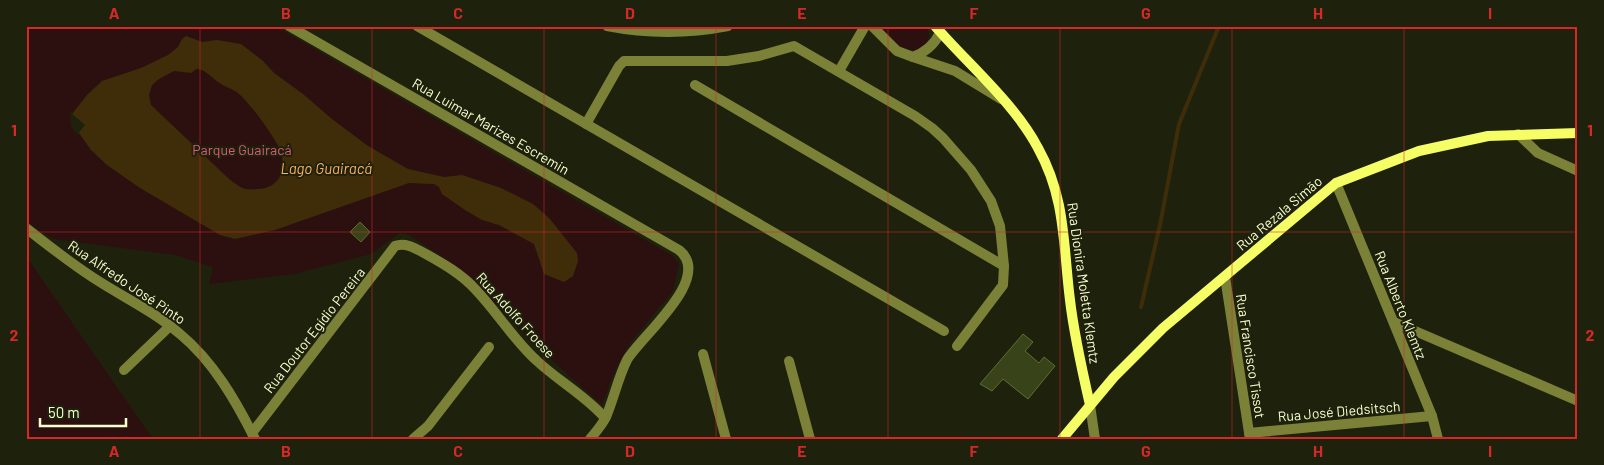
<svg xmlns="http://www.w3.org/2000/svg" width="1604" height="465" viewBox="0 0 1604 465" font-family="Barlow,sans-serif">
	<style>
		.green { fill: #2c1010 }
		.water { fill: #3f2d09; fill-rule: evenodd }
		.pier { fill: #1e220d }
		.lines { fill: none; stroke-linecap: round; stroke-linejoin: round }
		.stream { stroke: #3f2d09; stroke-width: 4 }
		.building { fill: #394319; stroke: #5f6f2b }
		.minor { stroke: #7c8138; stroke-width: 10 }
		.tertiary { stroke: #7c8138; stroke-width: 10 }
		.secondary { stroke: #f5ff65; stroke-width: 10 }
		.grid { fill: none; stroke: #d62828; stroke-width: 1; stroke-opacity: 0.55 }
		.labels { text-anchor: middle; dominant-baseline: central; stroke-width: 4; stroke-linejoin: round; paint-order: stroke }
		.street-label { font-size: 14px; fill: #f8ffce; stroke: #1e220d }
		.park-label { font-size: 14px; fill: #df5a76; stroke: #1e220d }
		.water-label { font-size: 15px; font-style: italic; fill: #ffae5c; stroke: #1e220d }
		.neatline { fill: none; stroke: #d62828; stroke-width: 2 }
		.grid-label { font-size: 16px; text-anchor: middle; font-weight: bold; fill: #d62828 }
	</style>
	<rect width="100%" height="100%" fill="#1e220d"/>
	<g class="green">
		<path d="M 26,26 L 275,26 L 673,256 L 679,264 L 673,291 L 631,342 L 622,357 L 613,375 L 602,405 L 530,341 L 473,280 L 456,266 L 409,235 L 400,233 L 371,254 L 295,274 L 209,284 L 213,267 L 175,255 L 53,239 L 26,222 Z"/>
		<path d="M 880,26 L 925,26 C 936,38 925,53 910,50 C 897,48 887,36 880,26 Z"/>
		<path d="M 26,256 L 153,439 L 26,439 Z"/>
	</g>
	<path class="water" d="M 186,36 L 202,42 L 217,40 L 241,44 L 263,61 L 274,73 L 303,94 L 332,119 L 368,146 L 408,169 L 444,177 L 462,175 L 501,188 L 533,204 L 549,218 L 577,253 L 578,261 L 573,276 L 564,282 L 544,274 L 534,244 L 499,225 L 482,220 L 465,210 L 442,194 L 439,187 L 434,184 L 409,183 L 275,230 L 235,239 L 220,235 L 140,188 L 107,165 L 91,150 L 79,133 L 73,125 L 72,114 L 87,95 L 102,81 L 141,68 L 168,55 L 178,47 L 182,39 ZM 196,69 C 205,69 211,77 218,82 C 224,86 230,88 235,91 C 247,98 277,140 281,152 C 286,171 280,186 260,189 C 255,189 249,190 245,189 C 239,187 233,182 228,178 L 151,105 L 149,95 L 152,85 L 159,79 L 174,71 L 191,73 Z"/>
	<path class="pier" d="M 70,112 L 85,125 L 77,135 L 71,126 Z"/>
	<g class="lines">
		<path class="stream" d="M 1141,307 L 1160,225 L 1179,124 L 1219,26"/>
	</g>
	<g class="building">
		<path d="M 360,222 L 370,232 L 361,242 L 350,232 Z"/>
		<path d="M 1023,334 L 1033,342 L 1025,351 L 1039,363 L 1044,357 L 1055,366 L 1028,399 L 1003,379 L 992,391 L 980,384 Z"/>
	</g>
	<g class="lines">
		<g class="minor">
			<path d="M 289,26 L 679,250 C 714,278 641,336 627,360 C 618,378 614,398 606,417 C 602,425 596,432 590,439"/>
			<path d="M 417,26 L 944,331"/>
			<path d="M 872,26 L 897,51 L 913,57 C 926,52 934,45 940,33"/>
			<path d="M 913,57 L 955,71 L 1001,99"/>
			<path d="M 839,71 L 865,26"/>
			<path d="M 695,85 L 1004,266"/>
			<path d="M 586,124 L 619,66 L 624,61 L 727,61 L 759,56 L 794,46 L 915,116 L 932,128 L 943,138 L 971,170 L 991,201 L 1000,226 L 1004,266 L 1003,285 L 957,346"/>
			<path d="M 1518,134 L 1538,153 L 1578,171"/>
			<path d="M 1225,277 L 1250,439"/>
			<path d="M 703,354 L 726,439"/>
			<path d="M 789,361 L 810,439"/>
			<path d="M 124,370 L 170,326"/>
			<path d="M 1090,405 L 1095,439"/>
			<path d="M 252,433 L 395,246 C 405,242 415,248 424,253 C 442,263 462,274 476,290 C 497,312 513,339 536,360 C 558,381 585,395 605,418"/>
			<path d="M 1249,433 L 1432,416"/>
			<path d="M 413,439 L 428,426 L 489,347"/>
		</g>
		<g class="tertiary">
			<path d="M 607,26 C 648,34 687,34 728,26"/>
			<path d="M 1336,183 L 1432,416 L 1438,439"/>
			<path d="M 26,228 C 50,247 74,266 100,282 C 127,299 156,313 180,334 C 213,361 236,401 255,439"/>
			<path d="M 1394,322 L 1578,401"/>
		</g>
		<g class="secondary">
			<path d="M 935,26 C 968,64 1015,104 1038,148 C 1066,198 1063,245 1070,300 C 1074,335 1082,370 1090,405"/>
			<path d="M 1062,439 L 1114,377 L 1163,328 L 1336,183 L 1419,151 L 1488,136 L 1578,133"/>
		</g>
	</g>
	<path class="grid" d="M 200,26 L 200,439M 372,26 L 372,439M 544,26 L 544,439M 716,26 L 716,439M 888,26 L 888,439M 1060,26 L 1060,439M 1232,26 L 1232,439M 1404,26 L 1404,439M 26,232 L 1578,232"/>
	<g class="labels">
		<g class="street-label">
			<text transform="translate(491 126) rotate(30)">Rua Luimar Marizes Escremin</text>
			<text transform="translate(1279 213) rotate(-40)">Rua Rezala Simão</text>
			<text transform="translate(127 282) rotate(34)">Rua Alfredo José Pinto</text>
			<text transform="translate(1084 283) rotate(82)">Rua Dionira Moletta Klemtz</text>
			<text transform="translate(1401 305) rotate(68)">Rua Alberto Klemtz</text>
			<text transform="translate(516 315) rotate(48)">Rua Adolfo Froese</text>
			<text transform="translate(314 330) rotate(-52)">Rua Doutor Egídio Pereira</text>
			<text transform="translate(1251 356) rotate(81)">Rua Francisco Tissot</text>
			<text transform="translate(1339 411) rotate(-5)">Rua José Diedsitsch</text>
		</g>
		<g class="park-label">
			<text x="242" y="149">Parque Guairacá</text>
		</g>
		<g class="water-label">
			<text x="326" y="168">Lago Guairacá</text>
		</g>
	</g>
	<rect width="1604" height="465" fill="none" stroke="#1e220d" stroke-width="55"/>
	<path d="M40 418v8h86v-8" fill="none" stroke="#f8ffce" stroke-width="2.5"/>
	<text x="48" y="418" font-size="15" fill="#f8ffce" stroke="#1e220d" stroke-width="4" paint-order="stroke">50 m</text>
	<rect x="28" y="28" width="1548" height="410" class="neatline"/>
	<g class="grid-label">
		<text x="114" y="19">A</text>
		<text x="286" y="19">B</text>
		<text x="458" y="19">C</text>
		<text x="630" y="19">D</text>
		<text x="802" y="19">E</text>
		<text x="974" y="19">F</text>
		<text x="1146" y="19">G</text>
		<text x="1318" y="19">H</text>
		<text x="1490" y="19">I</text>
		<text x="14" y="136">1</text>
		<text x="1590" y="136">1</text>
		<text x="14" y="341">2</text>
		<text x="1590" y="341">2</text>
		<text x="114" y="457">A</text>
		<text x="286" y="457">B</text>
		<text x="458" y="457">C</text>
		<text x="630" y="457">D</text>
		<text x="802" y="457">E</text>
		<text x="974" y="457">F</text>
		<text x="1146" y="457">G</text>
		<text x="1318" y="457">H</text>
		<text x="1490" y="457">I</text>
	</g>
</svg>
